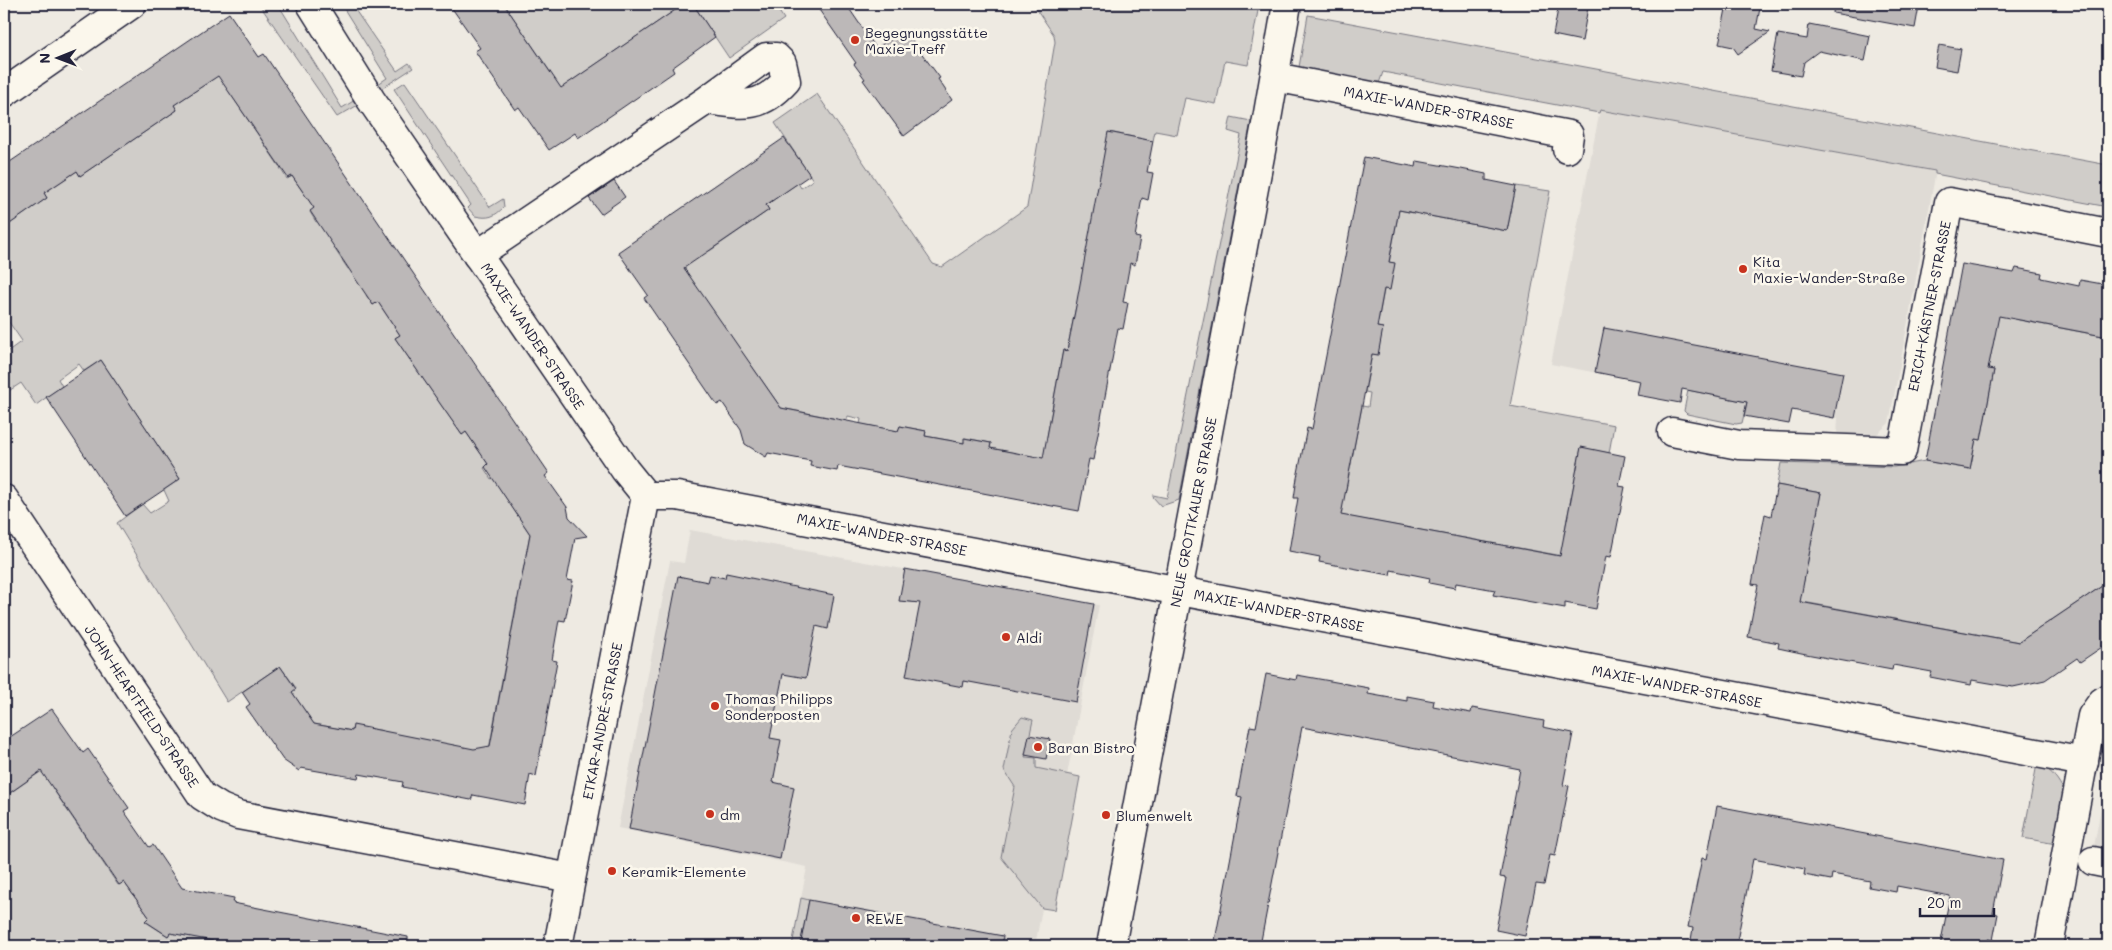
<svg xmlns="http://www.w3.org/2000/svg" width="2112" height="950" viewBox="0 0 2112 950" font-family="Mali,sans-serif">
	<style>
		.built { fill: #dfdbd5 }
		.green { fill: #d0cdc9; stroke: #797882 }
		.building { fill: #bcb8b8; stroke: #22223b }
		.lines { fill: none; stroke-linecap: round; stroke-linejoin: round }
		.minor-casing { stroke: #22223b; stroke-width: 31 }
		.tertiary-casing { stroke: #22223b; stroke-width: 31 }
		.minor { stroke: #fbf7ec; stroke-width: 28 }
		.tertiary { stroke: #fbf7ec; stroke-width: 28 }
		.poi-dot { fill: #c8321e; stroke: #fbf7ec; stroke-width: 2 }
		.labels { text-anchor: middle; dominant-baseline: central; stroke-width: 5; stroke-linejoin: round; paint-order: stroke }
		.poi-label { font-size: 14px; fill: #22223b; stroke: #fbf7ec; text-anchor: start }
		.street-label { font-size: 14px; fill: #22223b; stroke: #fbf7ec }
	</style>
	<rect width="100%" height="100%" fill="#eeeae2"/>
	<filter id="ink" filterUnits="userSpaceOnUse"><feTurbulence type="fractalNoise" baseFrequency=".02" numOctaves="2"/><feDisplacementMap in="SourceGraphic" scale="10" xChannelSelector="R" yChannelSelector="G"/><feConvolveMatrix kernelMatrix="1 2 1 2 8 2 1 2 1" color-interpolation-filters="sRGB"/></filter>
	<g filter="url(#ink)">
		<g class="built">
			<path d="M 1600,110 L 1936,171 L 1889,423 L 1874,437 L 1837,436 L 1838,418 L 1792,410 L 1789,424 L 1744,416 L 1747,402 L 1662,385 L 1661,390 L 1682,395 L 1680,403 L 1637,395 L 1639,381 L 1551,364 Z"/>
			<path d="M 690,530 L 1099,605 L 1035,946 L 792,946 L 807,867 L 618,828 L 670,561 L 684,563 Z"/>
			<path d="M 2108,769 L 2108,854 L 2093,852 Z"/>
		</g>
		<g class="green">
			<path d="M 259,4 L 278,4 L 342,108 L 355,100 L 358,105 L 337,117 Z"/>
			<path d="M 341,4 L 351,4 L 397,71 L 409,63 L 413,68 L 378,91 L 375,86 L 387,78 Z"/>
			<path d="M 504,4 L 684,4 L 554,93 L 549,70 Z"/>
			<path d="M 693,4 L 774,4 L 784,19 L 729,58 Z"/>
			<path d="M 1033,4 L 1259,5 L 1248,65 L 1225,61 L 1216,104 L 1185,98 L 1177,135 L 1155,131 L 1153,141 L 1109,132 L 1080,307 L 1076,306 L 1067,351 L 1063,350 L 1047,437 L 1051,460 L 990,448 L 991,443 L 965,438 L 964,443 L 925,436 L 926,431 L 900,426 L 898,431 L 860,424 L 861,419 L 848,416 L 845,426 L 832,423 L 833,418 L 781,408 L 751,365 L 674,268 L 711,250 L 769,210 L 766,205 L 798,183 L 801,188 L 813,180 L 775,123 L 817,94 L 933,264 L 942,267 L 1027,207 L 1055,42 L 1054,35 Z"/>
			<path d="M 1308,15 L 2108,165 L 2108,207 L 1935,174 L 1935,171 L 1600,110 L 1599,113 L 1383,72 L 1377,89 L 1298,73 Z"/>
			<path d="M 225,71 L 230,93 L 279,166 L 284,164 L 280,168 L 287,179 L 292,176 L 314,208 L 310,212 L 316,222 L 321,219 L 339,245 L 334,248 L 348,269 L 353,266 L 370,291 L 366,295 L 373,305 L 378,302 L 400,335 L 395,338 L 462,435 L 466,432 L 488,464 L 484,468 L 491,479 L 496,476 L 501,490 L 530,534 L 520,586 L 522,600 L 517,599 L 508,652 L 510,664 L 505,664 L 487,760 L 379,730 L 354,726 L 352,731 L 314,724 L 292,692 L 296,688 L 280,666 L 227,702 L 117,523 L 142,504 L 150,513 L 169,501 L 164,490 L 180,479 L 101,360 L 84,371 L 79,364 L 58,379 L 62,386 L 36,405 L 21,383 L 4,394 L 4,354 L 22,341 L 4,315 L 4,228 L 47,198 L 44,193 L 77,171 L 80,176 L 177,110 L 174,105 Z"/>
			<path d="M 405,82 L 490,207 L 503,199 L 504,207 C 494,217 489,219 475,216 L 468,208 L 471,205 L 394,89 Z"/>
			<path d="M 1231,117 L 1251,121 L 1179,500 L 1161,506 L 1153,497 L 1153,495 L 1167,498 L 1241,135 L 1228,131 Z"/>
			<path d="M 1516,186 L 1550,191 L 1510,406 L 1614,425 L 1609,453 L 1581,448 L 1564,535 L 1568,557 L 1333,514 L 1345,494 L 1362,406 L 1368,407 L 1370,393 L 1365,392 L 1372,354 L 1383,328 L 1377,327 L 1399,210 L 1507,231 Z"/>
			<path d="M 2000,308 L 2019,320 L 2108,337 L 2108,582 L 2019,642 L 1792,600 L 1804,581 L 1821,493 L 1777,485 L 1781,463 L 1894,467 L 1925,461 L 1970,469 L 1976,439 L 1981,440 L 1994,370 L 1988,369 Z"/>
			<path d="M 1688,390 L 1747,402 L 1742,423 L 1736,424 L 1687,414 L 1684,411 Z"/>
			<path d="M 1022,717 L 1033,720 L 1025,757 L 1036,758 L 1036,768 L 1080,777 L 1055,910 L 1042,908 L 1001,857 L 1015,787 L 1004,770 L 1012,729 Z"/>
			<path d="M 2037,764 C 2051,769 2058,779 2065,793 L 2056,844 L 2023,838 Z"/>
			<path d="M 49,766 L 53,789 L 118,885 L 124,882 L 149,917 L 146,922 L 168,936 L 171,932 L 213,941 L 212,946 L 215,946 L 4,946 L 4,797 Z"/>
			<path d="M 801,898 L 809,900 L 800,946 L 792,946 Z"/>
		</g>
		<g class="building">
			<path d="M 449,4 L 504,4 L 561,88 L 684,4 L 693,4 L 715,37 L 672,68 L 674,72 L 616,112 L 578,138 L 575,133 L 549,150 L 519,107 L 515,110 L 485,66 L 475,51 L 480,48 Z"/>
			<path d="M 815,4 L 846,4 L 876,48 L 905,31 L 940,78 L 938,79 L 952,100 L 904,136 L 863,80 L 865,79 L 854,64 L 856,63 Z"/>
			<path d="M 1559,4 L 1588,7 L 1582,41 L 1553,35 Z"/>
			<path d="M 1727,4 L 1760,8 L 1756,29 L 1770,32 L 1738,54 L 1733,47 L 1719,44 Z"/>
			<path d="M 1834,4 L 1908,4 L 1919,6 L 1915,28 L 1833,13 Z"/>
			<path d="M 229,13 L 259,57 L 264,54 L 549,473 L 545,476 L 567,507 L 569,517 L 587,536 L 575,538 L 567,580 L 573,581 L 565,621 L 559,620 L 552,660 L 557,661 L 536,776 L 530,774 L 525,805 L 473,795 L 471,800 L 402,787 L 403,782 L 359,774 L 358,778 L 301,768 L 299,771 L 283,760 L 246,707 L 250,704 L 242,692 L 280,666 L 296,689 L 292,692 L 314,724 L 352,731 L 353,725 L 474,749 L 490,746 L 530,534 L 485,467 L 488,464 L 466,432 L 462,435 L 441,405 L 395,338 L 400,335 L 378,302 L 373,305 L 310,211 L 314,208 L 292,176 L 288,178 L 218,76 L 174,105 L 177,110 L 80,176 L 77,171 L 44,193 L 47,198 L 4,228 L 4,166 Z"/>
			<path d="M 1809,24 L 1870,36 L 1865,61 L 1819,51 L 1804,62 L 1801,76 L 1771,71 L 1778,34 L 1807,39 Z"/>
			<path d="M 1939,45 L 1961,49 L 1957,71 L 1935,67 Z"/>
			<path d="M 1108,132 L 1153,141 L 1147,172 L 1153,173 L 1148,200 L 1142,198 L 1135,237 L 1140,238 L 1135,265 L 1130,263 L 1123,302 L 1128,303 L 1123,329 L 1118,328 L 1093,460 L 1089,459 L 1079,511 L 838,466 L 837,471 L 810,466 L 811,461 L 768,453 L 766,457 L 745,444 L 741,430 L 722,402 L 717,405 L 644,298 L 648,295 L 618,252 L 784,138 L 810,175 L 766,205 L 769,210 L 684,268 L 781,408 L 898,431 L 900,426 L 926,431 L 925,436 L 964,443 L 964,438 L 991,443 L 990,448 L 1043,458 L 1063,350 L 1067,351 L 1076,306 Z"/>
			<path d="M 1364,157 L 1416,167 L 1417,161 L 1461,169 L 1486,174 L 1486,180 L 1516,186 L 1507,231 L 1399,210 L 1389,262 L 1395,263 L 1390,290 L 1384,289 L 1377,327 L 1383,328 L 1378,355 L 1372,354 L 1341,515 L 1560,556 L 1581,447 L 1625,456 L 1619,486 L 1625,487 L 1611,557 L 1606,556 L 1596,609 L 1565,603 L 1565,608 L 1493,595 L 1495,590 L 1456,583 L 1455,588 L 1429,583 L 1430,578 L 1391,570 L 1390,575 L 1319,562 L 1320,557 L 1289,551 L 1298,498 L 1294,498 L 1297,478 L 1307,428 L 1312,429 Z"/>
			<path d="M 614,181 L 625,197 L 601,214 L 589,198 Z"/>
			<path d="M 1962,264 L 2014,273 L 2016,268 L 2042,273 L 2041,278 L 2079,286 L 2080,280 L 2108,285 L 2108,337 L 1999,316 L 1988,369 L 1994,370 L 1981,440 L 1976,439 L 1970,469 L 1925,461 Z"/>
			<path d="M 1604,328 L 1843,373 L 1834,418 L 1792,410 L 1789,424 L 1744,416 L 1747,402 L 1682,389 L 1680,403 L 1637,395 L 1640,381 L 1595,372 Z"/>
			<path d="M 101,360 L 180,479 L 125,516 L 46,397 Z"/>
			<path d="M 1777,485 L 1821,493 L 1800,602 L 2019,642 L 2108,582 L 2108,643 L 2080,662 L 2077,658 L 2045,680 L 2013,687 L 1972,680 L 1971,685 L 1930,677 L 1932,672 L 1893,665 L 1892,670 L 1806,654 L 1778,648 L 1779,643 L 1748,637 L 1758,585 L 1752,584 L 1765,514 L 1771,516 Z"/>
			<path d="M 905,569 L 1094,604 L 1076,702 L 964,681 L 963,687 L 906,676 L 920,603 L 899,601 Z"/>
			<path d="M 726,573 L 834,595 L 828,629 L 816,626 L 806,678 L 783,674 L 770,738 L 781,740 L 773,782 L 794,787 L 780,859 L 629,829 L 678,576 L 708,582 L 710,575 L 725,578 Z"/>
			<path d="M 1266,674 L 1296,680 L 1297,675 L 1369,688 L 1368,694 L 1407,701 L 1407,696 L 1434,701 L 1433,706 L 1471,713 L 1472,708 L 1544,721 L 1543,727 L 1573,733 L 1563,785 L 1569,786 L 1555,856 L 1550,855 L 1544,885 L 1536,884 L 1525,936 L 1496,930 L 1506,878 L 1500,877 L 1520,769 L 1302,727 L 1260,946 L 1214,946 L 1242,797 L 1237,796 L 1250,726 L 1256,727 Z"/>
			<path d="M 52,709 L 83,753 L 88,749 L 129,808 L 124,811 L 149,847 L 153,845 L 182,888 L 234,898 L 233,903 L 408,937 L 408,946 L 212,946 L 213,941 L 170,933 L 168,936 L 145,921 L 149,917 L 124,882 L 119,885 L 41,771 L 4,797 L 4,741 Z"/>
			<path d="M 1029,735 L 1050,739 L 1046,759 L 1025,755 Z"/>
			<path d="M 1717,806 L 2003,860 L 1993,913 L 1998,914 L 1993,940 L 1988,939 L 1987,946 L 1940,946 L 1950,896 L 1897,886 L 1896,892 L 1869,887 L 1870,881 L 1832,874 L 1831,880 L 1804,875 L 1805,869 L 1753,859 L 1736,946 L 1690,946 L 1693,928 L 1688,927 L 1702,858 L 1707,859 Z"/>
			<path d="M 809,900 L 1003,936 L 1002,946 L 800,946 Z"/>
		</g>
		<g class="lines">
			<g class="minor-casing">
				<g id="minor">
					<path d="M 311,4 L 371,100 L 625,470 L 646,496"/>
					<path d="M 1275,77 L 1569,135 L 1567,149"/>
					<path d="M 4,93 L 132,4"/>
					<path d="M 477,255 L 707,100 C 742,105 760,110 786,81 L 782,63 L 776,57 L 766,57 L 707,100"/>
					<path d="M 1672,432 L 1739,445 L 1902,451 L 1949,202 L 2108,233"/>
					<path d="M 646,496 L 677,496 C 1147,582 1615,675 2084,762"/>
					<path d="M 4,499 L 202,796 L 221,808 L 238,815 L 571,878"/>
					<path d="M 2093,861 L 2108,864"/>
					<path d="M 558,946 L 646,496"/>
					<path d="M 2049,946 L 2092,716 L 2102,702 L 2108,698"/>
				</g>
			</g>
			<g class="tertiary-casing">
				<path id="tertiary" d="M 1111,946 L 1267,119 L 1287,4"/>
			</g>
			<use href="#minor" class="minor"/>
			<use href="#tertiary" class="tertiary"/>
		</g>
	</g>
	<g class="poi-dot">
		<circle cx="855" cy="40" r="5"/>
		<circle cx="1743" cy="269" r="5"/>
		<circle cx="1006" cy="637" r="5"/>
		<circle cx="715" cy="706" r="5"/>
		<circle cx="1038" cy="747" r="5"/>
		<circle cx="710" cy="814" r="5"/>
		<circle cx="1106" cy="815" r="5"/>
		<circle cx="612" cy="871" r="5"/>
		<circle cx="856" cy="918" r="5"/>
	</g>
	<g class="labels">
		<g class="poi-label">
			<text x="865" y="32">Begegnungsstätte<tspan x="865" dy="16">Maxie-Treff</tspan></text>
			<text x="1753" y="261">Kita<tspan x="1753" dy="16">Maxie-Wander-Straße</tspan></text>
			<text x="1016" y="637">Aldi</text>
			<text x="725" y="698">Thomas Philipps<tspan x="725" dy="16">Sonderposten</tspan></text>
			<text x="1048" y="747">Baran Bistro</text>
			<text x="720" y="814">dm</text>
			<text x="1116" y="815">Blumenwelt</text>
			<text x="622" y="871">Keramik-Elemente</text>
			<text x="866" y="918">REWE</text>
		</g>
		<g class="street-label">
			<text transform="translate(1429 107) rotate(11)">MAXIE-WANDER-STRASSE</text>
			<text transform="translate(1929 306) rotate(-79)">ERICH-KÄSTNER-STRASSE</text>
			<text transform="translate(533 336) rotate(56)">MAXIE-WANDER-STRASSE</text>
			<text transform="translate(1193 512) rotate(-79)">NEUE GROTTKAUER STRASSE</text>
			<text transform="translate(882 534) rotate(11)">MAXIE-WANDER-STRASSE</text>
			<text transform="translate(1279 610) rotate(11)">MAXIE-WANDER-STRASSE</text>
			<text transform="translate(1677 686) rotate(11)">MAXIE-WANDER-STRASSE</text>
			<text transform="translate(142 706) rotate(56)">JOHN-HEARTFIELD-STRASSE</text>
			<text transform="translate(602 721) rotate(-79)">ETKAR-ANDRÉ-STRASSE</text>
		</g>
	</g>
	<rect width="2112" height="950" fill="none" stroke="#fbf7ec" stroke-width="20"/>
	<rect x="10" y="10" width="2092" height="930" fill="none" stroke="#22223b" stroke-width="2" filter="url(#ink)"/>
	<g transform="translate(58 58) rotate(269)" stroke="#fbf7ec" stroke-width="4" paint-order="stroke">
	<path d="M0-4L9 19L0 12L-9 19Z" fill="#22223b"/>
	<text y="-8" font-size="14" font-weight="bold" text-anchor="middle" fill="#22223b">N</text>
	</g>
	<path d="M1920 908v8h74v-8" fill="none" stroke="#22223b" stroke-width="2.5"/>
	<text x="1927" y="908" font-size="15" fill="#22223b" stroke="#fbf7ec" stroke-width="4" paint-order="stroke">20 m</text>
</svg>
